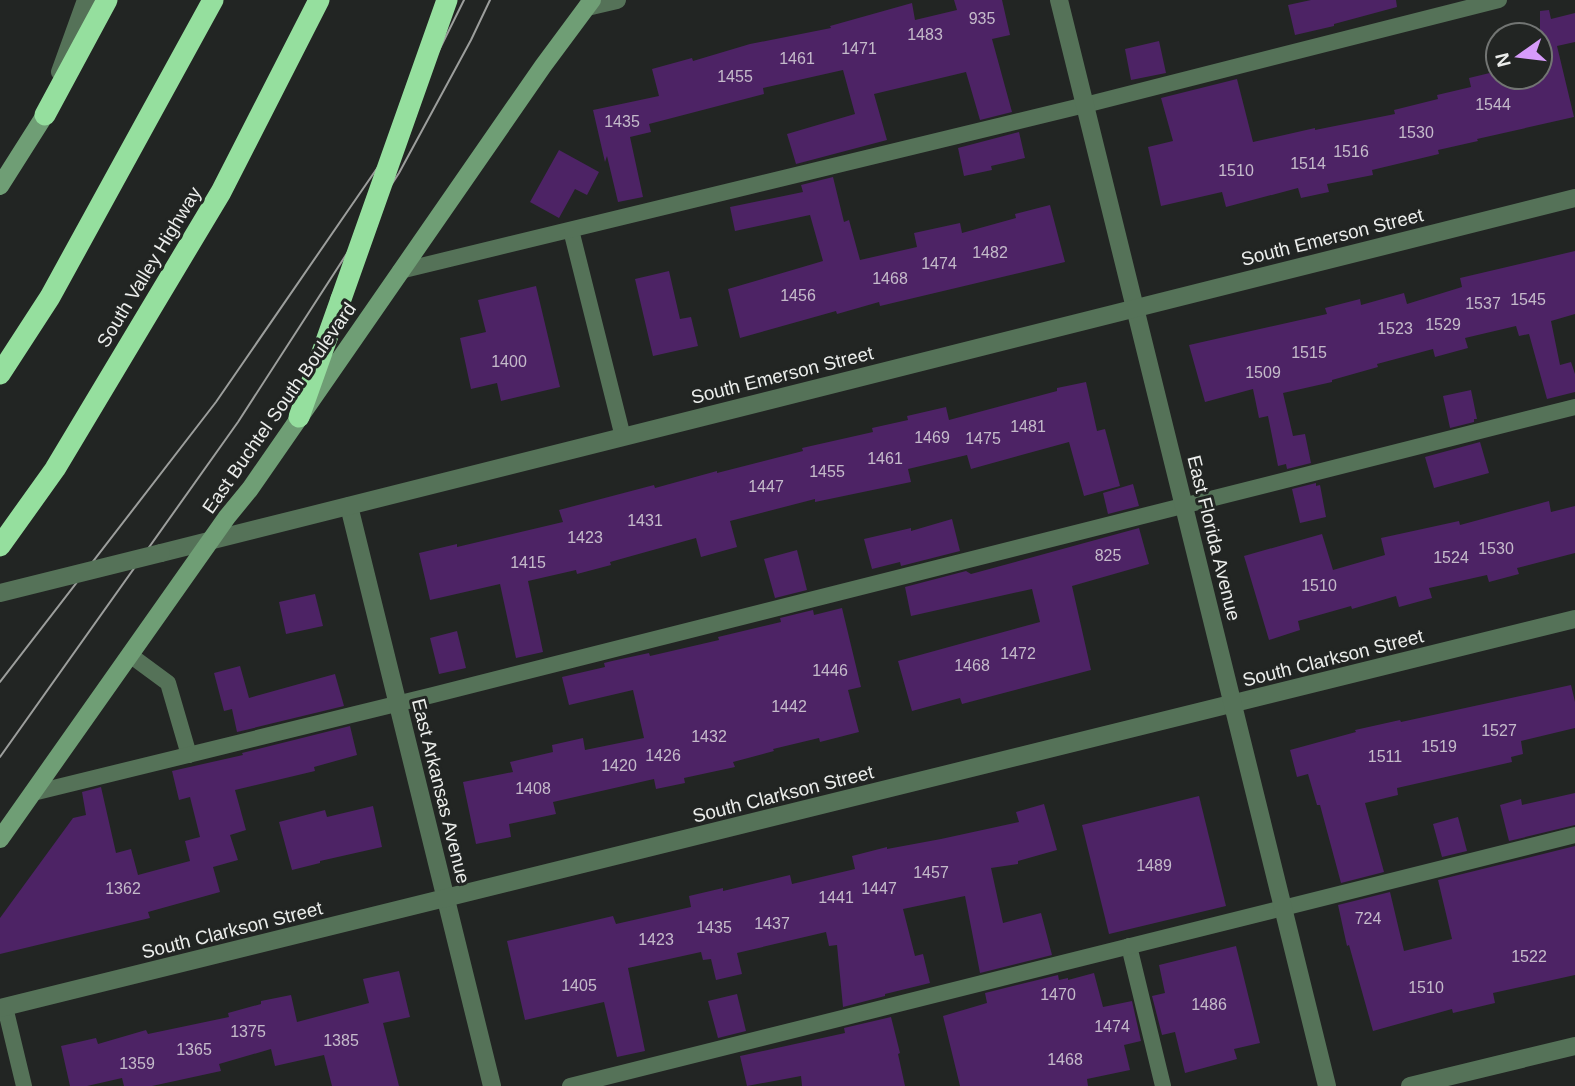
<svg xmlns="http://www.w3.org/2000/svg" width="1575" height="1086" viewBox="0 0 1575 1086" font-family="Arial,sans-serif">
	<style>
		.building { fill: #4d2365 }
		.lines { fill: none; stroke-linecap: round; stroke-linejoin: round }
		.service { stroke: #557258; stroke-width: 16 }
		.minor { stroke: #557258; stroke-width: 18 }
		.tertiary { stroke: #557258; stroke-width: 18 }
		.secondary { stroke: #6f9e75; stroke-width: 18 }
		.motorway { stroke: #95df9e; stroke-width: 21 }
		.tram { stroke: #9c9e9c; stroke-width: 2 }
		.tertiary-bridge { stroke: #557258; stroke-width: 18 }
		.motorway-bridge { stroke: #95df9e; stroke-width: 21 }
		.labels { text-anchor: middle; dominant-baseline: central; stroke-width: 6; stroke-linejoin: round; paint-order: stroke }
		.number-label { font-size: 16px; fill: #c4baca }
		.street-label { font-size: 19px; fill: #ebedeb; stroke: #222523 }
	</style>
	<rect width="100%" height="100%" fill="#222523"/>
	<g class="building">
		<path d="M 954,0 L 1002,0 L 1010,35 L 992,39 L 1012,112 L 980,120 L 966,72 L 874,94 L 887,140 L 796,164 L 787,134 L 855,114 L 843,70 L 763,88 L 764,94 L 649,124 L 651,132 L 630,137 L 643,197 L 618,202 L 607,156 L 605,162 L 593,110 L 659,96 L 652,69 L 692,58 L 693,61 L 750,44 L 831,28 L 830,26 L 912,3 L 915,20 L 957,10 Z"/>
		<path d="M 1311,0 L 1396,0 L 1397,7 L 1334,24 L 1334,26 L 1295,35 L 1288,5 Z"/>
		<path d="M 1549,10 L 1551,19 L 1575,13 L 1575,42 L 1557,46 L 1574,117 L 1477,139 L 1478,141 L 1438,150 L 1439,154 L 1372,170 L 1373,175 L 1327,184 L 1329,192 L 1301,198 L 1298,188 L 1226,207 L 1222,192 L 1161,206 L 1148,147 L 1173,141 L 1161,98 L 1237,79 L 1253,142 L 1315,128 L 1315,130 L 1395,114 L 1394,110 L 1438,99 L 1437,95 L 1471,87 L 1469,78 L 1498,71 L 1498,77 L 1540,77 L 1540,11 Z"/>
		<path d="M 1159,41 L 1166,73 L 1131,80 L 1125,49 Z"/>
		<path d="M 1019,132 L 1025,158 L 991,166 L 992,170 L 964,176 L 958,148 Z"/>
		<path d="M 559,150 L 599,172 L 587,195 L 575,189 L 559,218 L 530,202 Z"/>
		<path d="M 833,177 L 844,222 L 849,220 L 860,260 L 917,247 L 914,233 L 960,223 L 962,233 L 1016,218 L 1015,214 L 1050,205 L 1065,262 L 880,306 L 879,302 L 837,314 L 836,311 L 740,338 L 728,289 L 823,261 L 810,215 L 735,231 L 730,207 L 803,192 L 801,185 Z"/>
		<path d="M 1575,251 L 1575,314 L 1551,321 L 1560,365 L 1571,362 L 1575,374 L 1575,392 L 1547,399 L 1529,334 L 1519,336 L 1516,326 L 1465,338 L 1468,348 L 1435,357 L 1433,349 L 1377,364 L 1378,367 L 1332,380 L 1332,382 L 1283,393 L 1293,436 L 1305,434 L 1311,463 L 1287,469 L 1286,464 L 1278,466 L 1268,416 L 1259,418 L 1253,389 L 1205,402 L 1189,345 L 1327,314 L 1325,308 L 1360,299 L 1361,305 L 1404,293 L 1407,304 L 1462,287 L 1460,278 Z"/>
		<path d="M 669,271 L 680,319 L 691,317 L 698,346 L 653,356 L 635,279 Z"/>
		<path d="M 536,286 L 560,387 L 501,401 L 497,383 L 471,389 L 460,338 L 486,332 L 478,300 Z"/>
		<path d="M 1086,382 L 1097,431 L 1105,429 L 1120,486 L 1084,496 L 1069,442 L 971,469 L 967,455 L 908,469 L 911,482 L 815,502 L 815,499 L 730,521 L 737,547 L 701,557 L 696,538 L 610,562 L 611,565 L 577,574 L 576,570 L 528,581 L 543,652 L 516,658 L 500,584 L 430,600 L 419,553 L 457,544 L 457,547 L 563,522 L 559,510 L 654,485 L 655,488 L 717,471 L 717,473 L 803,451 L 802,448 L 873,432 L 872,428 L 908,420 L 907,416 L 946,407 L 949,420 L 1057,391 L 1057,388 Z"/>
		<path d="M 1471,390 L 1477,419 L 1474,419 L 1474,422 L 1450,428 L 1443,396 Z"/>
		<path d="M 1480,442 L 1489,473 L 1434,488 L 1425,457 Z"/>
		<path d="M 1316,483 L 1316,486 L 1320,485 L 1326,517 L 1300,523 L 1292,489 Z"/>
		<path d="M 1133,484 L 1139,506 L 1108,514 L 1103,493 Z"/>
		<path d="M 1549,501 L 1551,512 L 1575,506 L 1575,553 L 1517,568 L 1519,574 L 1489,582 L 1487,575 L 1429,588 L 1432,598 L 1399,607 L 1396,596 L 1352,609 L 1351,606 L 1298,621 L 1300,630 L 1269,640 L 1244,556 L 1322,534 L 1333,570 L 1385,555 L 1381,538 L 1459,521 L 1460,525 Z"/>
		<path d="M 952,519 L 960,551 L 901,566 L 900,562 L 872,569 L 864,539 L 911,528 L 911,531 Z"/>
		<path d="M 1139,528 L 1149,564 L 1072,586 L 1091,670 L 962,704 L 960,698 L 912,711 L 898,661 L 1040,622 L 1032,589 L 911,616 L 905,587 L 966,571 L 971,574 Z"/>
		<path d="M 797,550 L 807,590 L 775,598 L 764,559 Z"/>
		<path d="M 315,594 L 323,626 L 286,634 L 279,602 Z"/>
		<path d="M 842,608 L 861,687 L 848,690 L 859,732 L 820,742 L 819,738 L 773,749 L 774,751 L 733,762 L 735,767 L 684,778 L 685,783 L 656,789 L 654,779 L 553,802 L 556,814 L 509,824 L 511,837 L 476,844 L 463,782 L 513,772 L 510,762 L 553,752 L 552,745 L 583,738 L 585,750 L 644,738 L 633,690 L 569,705 L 562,677 L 605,667 L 604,663 L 612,661 L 649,653 L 650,656 L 719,640 L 718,637 L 781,622 L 780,618 L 813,610 L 814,615 Z"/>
		<path d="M 457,631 L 466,668 L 439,674 L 430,638 Z"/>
		<path d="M 240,666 L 249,698 L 335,674 L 344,706 L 237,732 L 232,709 L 224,711 L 214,673 Z"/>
		<path d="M 1571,685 L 1575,702 L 1575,728 L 1521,741 L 1523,754 L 1511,757 L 1512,762 L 1397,788 L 1398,795 L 1365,803 L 1384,872 L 1341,883 L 1320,805 L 1317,805 L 1308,774 L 1297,777 L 1290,750 L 1356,732 L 1355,730 L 1400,720 L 1401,722 Z"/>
		<path d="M 350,726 L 357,755 L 314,767 L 315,771 L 235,790 L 246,830 L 230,835 L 238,860 L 213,867 L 220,892 L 148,912 L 150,918 L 0,954 L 0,918 L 73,818 L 86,815 L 82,792 L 101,787 L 116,853 L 131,849 L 138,875 L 190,861 L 185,841 L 200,837 L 190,797 L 179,800 L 172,771 L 243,755 L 242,753 Z"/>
		<path d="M 1575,793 L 1575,825 L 1509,841 L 1500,805 L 1521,799 L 1522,805 Z"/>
		<path d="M 1199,796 L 1226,906 L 1109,934 L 1082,825 Z"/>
		<path d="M 1044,804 L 1057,850 L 1018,861 L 1018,864 L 991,868 L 1003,923 L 1041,913 L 1052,955 L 980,973 L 965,896 L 903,909 L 915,956 L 923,954 L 930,983 L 885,994 L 885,996 L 843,1007 L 837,945 L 829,946 L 826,932 L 737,953 L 742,974 L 716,980 L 711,959 L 703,960 L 701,952 L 628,968 L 645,1051 L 617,1057 L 604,1002 L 525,1020 L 507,941 L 613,916 L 616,924 L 691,907 L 689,896 L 723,888 L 723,891 L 790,875 L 792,884 L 855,869 L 852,856 L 887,847 L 887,849 L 941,839 L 1019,822 L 1016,812 Z"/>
		<path d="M 373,806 L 382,847 L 320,861 L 320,863 L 292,870 L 279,822 L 325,810 L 327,817 Z"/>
		<path d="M 1458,817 L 1467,851 L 1442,857 L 1433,824 Z"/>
		<path d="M 1575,846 L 1575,975 L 1493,993 L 1495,1003 L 1453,1013 L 1452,1009 L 1373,1031 L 1349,945 L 1347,946 L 1338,905 L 1390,892 L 1404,951 L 1452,939 L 1438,880 Z"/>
		<path d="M 1236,946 L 1260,1043 L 1234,1049 L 1237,1059 L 1185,1073 L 1175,1032 L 1162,1035 L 1152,996 L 1165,993 L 1159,965 Z"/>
		<path d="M 399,971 L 410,1017 L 383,1023 L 399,1086 L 332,1086 L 324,1055 L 275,1066 L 271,1049 L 219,1064 L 221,1071 L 152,1086 L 124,1086 L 122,1078 L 87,1086 L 70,1086 L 61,1046 L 96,1038 L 98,1044 L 146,1030 L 148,1034 L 229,1017 L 228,1013 L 261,1004 L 261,1001 L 291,995 L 297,1022 L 369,1003 L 363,979 Z"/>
		<path d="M 1094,973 L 1103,1007 L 1132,1001 L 1141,1041 L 1124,1045 L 1130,1070 L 1087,1079 L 1088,1086 L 960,1086 L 943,1016 L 987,1003 L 985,993 L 1058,975 L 1059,980 L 1068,978 L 1068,980 Z"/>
		<path d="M 737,994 L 746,1031 L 718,1038 L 708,1001 Z"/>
		<path d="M 891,1017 L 900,1053 L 898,1054 L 905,1086 L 802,1086 L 801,1076 L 747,1086 L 740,1056 L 845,1033 L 844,1028 Z"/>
	</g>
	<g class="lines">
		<g class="service">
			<path d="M 571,230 L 623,437"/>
			<path d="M 400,271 L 1085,105 L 1499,0"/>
			<path d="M 130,655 L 168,683 L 189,755"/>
			<path d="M 33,793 L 433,695 L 1575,407"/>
			<path d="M 1129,946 L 1163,1086"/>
			<path d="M 5,1007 L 24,1086"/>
			<path d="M 570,1086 L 1575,835"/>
		</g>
		<g class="minor">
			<path d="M 587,7 L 617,0"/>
			<path d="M 60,72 L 86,0"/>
			<path d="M 349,506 L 492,1086"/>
			<path d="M 0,1008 L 1575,619"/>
			<path d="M 1410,1086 L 1575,1046"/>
		</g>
		<g class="tertiary">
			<path d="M 1059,0 L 1327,1086"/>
			<path d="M 161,553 L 1575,198"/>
		</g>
		<g class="secondary">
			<path d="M 0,186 L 45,115"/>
			<path d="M 0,839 L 227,517 L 250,489 L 543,66 L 592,0"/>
		</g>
		<g class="motorway">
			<path d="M 45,115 L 107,0"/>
			<path d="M 0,374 L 50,297 L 213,0"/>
			<path d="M 299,417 L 341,299"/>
			<path d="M 0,546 L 55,469 L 221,192 L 319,0"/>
		</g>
		<g class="tram">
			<path d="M 0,682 L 216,402 L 389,151 L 464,0"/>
			<path d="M 0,757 L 238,422 L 399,173 L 471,40 L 490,0"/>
		</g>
		<path class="tertiary-bridge" d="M 0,593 L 161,553"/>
		<path class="motorway-bridge" d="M 341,299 L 447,0"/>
	</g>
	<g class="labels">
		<g class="number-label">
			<text x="982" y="18">935</text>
			<text x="925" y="34">1483</text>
			<text x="859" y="48">1471</text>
			<text x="797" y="58">1461</text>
			<text x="735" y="76">1455</text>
			<text x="1493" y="104">1544</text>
			<text x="622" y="121">1435</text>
			<text x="1416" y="132">1530</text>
			<text x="1351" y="151">1516</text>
			<text x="1308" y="163">1514</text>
			<text x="1236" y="170">1510</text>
			<text x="990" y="252">1482</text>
			<text x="939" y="263">1474</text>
			<text x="890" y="278">1468</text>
			<text x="798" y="295">1456</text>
			<text x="1528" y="299">1545</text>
			<text x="1483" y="303">1537</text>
			<text x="1443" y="324">1529</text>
			<text x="1395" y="328">1523</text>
			<text x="1309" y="352">1515</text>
			<text x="509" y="361">1400</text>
			<text x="1263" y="372">1509</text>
			<text x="1028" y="426">1481</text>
			<text x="932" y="437">1469</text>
			<text x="983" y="438">1475</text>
			<text x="885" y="458">1461</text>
			<text x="827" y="471">1455</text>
			<text x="766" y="486">1447</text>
			<text x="645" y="520">1431</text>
			<text x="585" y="537">1423</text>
			<text x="1496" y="548">1530</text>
			<text x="1108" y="555">825</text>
			<text x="1451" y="557">1524</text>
			<text x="528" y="562">1415</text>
			<text x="1319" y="585">1510</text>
			<text x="1018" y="653">1472</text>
			<text x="972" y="665">1468</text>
			<text x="830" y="670">1446</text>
			<text x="789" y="706">1442</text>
			<text x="1499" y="730">1527</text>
			<text x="709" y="736">1432</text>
			<text x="1439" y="746">1519</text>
			<text x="663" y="755">1426</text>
			<text x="1385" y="756">1511</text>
			<text x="619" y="765">1420</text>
			<text x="533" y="788">1408</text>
			<text x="1154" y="865">1489</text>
			<text x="931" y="872">1457</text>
			<text x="123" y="888">1362</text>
			<text x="879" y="888">1447</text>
			<text x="836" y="897">1441</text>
			<text x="1368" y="918">724</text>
			<text x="772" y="923">1437</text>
			<text x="714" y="927">1435</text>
			<text x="656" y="939">1423</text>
			<text x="1529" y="956">1522</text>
			<text x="579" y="985">1405</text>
			<text x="1426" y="987">1510</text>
			<text x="1058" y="994">1470</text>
			<text x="1209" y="1004">1486</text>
			<text x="1112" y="1026">1474</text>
			<text x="248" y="1031">1375</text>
			<text x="341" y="1040">1385</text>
			<text x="194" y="1049">1365</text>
			<text x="1065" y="1059">1468</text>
			<text x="137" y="1063">1359</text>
		</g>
		<g class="street-label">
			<text transform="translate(1332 237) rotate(-14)">South Emerson Street</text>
			<text transform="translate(149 267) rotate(-59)">South Valley Highway</text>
			<text transform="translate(782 375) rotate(-14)">South Emerson Street</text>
			<text transform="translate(279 408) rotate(-55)">East Buchtel South Boulevard</text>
			<text transform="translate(1214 538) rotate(76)">East Florida Avenue</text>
			<text transform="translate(1333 658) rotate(-14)">South Clarkson Street</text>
			<text transform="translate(441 791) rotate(76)">East Arkansas Avenue</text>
			<text transform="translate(783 794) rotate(-14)">South Clarkson Street</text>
			<text transform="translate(232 930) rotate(-14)">South Clarkson Street</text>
		</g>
	</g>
	<g transform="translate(1519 56) rotate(256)"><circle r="33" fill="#222523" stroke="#727573" stroke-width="2"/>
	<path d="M0-5L12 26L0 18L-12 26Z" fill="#d69bfa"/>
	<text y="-10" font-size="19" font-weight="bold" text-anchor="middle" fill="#ebedeb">N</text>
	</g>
</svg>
